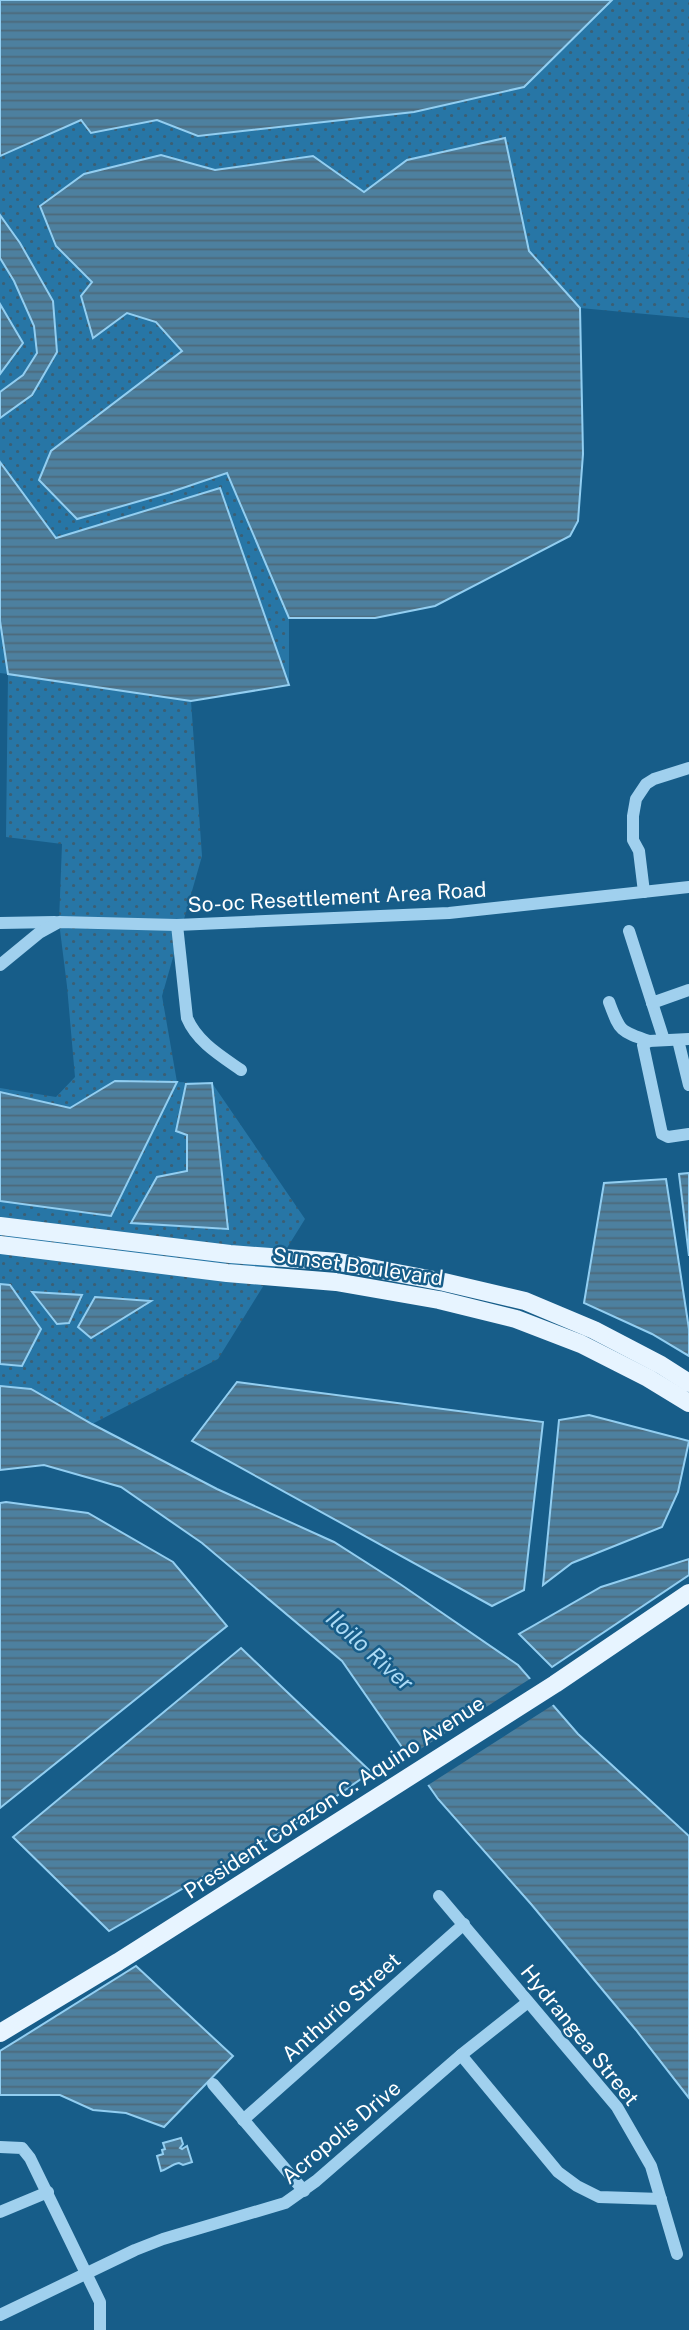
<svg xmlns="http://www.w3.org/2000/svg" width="689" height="2330" viewBox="0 0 689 2330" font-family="'Public Sans',sans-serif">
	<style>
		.grass { fill: url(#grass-dots) }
		.water { fill: url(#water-rules); stroke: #92cef1; stroke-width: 2 }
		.pier { fill: #175d89 }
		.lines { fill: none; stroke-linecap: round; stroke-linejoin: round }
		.minor { stroke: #a0d0ee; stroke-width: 12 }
		.major { stroke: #e7f4ff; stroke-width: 18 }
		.labels { text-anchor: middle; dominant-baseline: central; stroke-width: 5; stroke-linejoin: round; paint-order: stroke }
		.street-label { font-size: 21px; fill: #fff; stroke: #175d89 }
		.water-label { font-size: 23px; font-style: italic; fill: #abdaf5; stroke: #175d89 }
	</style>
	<defs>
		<pattern id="grass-dots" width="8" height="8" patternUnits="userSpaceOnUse" patternTransform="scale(1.75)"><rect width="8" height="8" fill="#2776a6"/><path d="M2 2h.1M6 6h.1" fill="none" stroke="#3b5f74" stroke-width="1.8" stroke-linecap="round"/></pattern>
		<pattern id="water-rules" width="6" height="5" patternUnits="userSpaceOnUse" patternTransform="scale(1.75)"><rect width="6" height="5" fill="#4d809f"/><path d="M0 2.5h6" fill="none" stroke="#4d697a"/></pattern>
	</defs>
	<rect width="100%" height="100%" fill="#175d89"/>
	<path class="grass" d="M 0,0 L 689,0 L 689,318 L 580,308 L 583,454 L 578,521 L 570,536 L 435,606 L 375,618 L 289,618 L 289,685 L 191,701 L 202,856 L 162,996 L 177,1082 L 212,1083 L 305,1219 L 218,1359 L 92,1424 L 31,1389 L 0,1386 L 0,1088 L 56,1097 L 75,1077 L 67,986 L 59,922 L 62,844 L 6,837 L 8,674 L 0,673 Z"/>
	<g class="water">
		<path d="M 0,0 L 612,0 L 524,87 L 414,112 L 198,136 L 157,120 L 91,133 L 81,120 L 0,156 Z"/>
		<path d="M 505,138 L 529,251 L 580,308 L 583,454 L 578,521 L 570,536 L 435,606 L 375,618 L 289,618 L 227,473 L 171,492 L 77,519 L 39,480 L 51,451 L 182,351 L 156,322 L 127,313 L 93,338 L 81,296 L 92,282 L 56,246 L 40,206 L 84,174 L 161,155 L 215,170 L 313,156 L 364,192 L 407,160 Z"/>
		<path d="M 0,215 L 20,243 L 53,301 L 57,352 L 32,395 L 0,418 L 0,392 L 23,375 L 37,353 L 34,326 L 14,281 L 0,258 Z"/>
		<path d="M 0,304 L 23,343 L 0,374 Z"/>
		<path d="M 0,462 L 56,538 L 220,488 L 289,685 L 191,701 L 8,674 L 0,621 Z"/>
		<path d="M 115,1081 L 177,1082 L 111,1216 L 0,1201 L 0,1092 L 70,1108 Z"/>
		<path d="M 212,1083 L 228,1229 L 131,1223 L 157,1177 L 187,1171 L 187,1135 L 176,1131 L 186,1084 Z"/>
		<path d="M 689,1173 L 689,1256 L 679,1174 Z"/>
		<path d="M 666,1179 L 689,1329 L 689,1356 L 652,1334 L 584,1303 L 604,1183 Z"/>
		<path d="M 0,1284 L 10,1285 L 41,1329 L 22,1366 L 0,1364 Z"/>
		<path d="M 32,1292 L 82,1295 L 69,1323 L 57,1324 Z"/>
		<path d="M 95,1297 L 151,1301 L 91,1338 L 78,1327 Z"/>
		<path d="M 237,1382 L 543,1422 L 524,1590 L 492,1606 L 192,1441 Z"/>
		<path d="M 0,1386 L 31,1389 L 92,1424 L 217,1489 L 334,1542 L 400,1584 L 518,1665 L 578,1734 L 689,1836 L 689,2098 L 636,2030 L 531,1904 L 438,1799 L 342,1661 L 202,1543 L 121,1487 L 44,1465 L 0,1470 Z"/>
		<path d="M 589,1415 L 689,1441 L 678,1492 L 662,1527 L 572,1563 L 543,1585 L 559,1420 Z"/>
		<path d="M 6,1502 L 88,1513 L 173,1562 L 227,1626 L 0,1808 L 0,1503 Z"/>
		<path d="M 689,1559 L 689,1575 L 552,1667 L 519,1634 L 601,1587 Z"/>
		<path d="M 241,1648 L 371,1772 L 305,1818 L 109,1931 L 13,1837 Z"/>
		<path d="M 136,1966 L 233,2056 L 164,2127 L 126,2113 L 93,2110 L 60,2095 L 0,2095 L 0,2051 Z"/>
		<path d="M 181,2138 L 183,2144 L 180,2148 L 182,2149 L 187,2146 L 192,2162 L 183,2165 L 179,2163 C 172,2164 168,2169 161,2171 L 157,2156 L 163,2154 L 162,2150 L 165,2149 L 163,2143 Z"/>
	</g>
	<path class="pier" d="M 533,1677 L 556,1703 L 425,1787 L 405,1759 Z"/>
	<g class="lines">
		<g class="minor">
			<path d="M 644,892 L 639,851 L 633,840 L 633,816 L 636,799 L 646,784 L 654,779 L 689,768"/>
			<path d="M 0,923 L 55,922"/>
			<path d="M 177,925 L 187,1018 C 197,1042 221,1056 241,1070"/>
			<path d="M 629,931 L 664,1040"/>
			<path d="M 0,965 L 39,933 L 59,922 L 177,925 L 449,913 L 689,887"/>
			<path d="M 609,1002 C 620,1031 619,1031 649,1041"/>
			<path d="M 652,1003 L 689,990"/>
			<path d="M 689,1039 L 649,1041 L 643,1045 L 662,1134 L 668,1137 L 689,1134"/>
			<path d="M 678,1040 L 689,1085"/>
			<path d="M 439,1896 L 617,2107 L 651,2166 L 677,2254"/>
			<path d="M 461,2055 L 558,2172 L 577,2186 L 599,2197 L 661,2199"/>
			<path d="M 213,2084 L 304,2191"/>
			<path d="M 243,2120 L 464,1924"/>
			<path d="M 0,2147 L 22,2148 L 30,2158 L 100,2302 L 100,2330"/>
			<path d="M 0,2212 L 48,2192"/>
			<path d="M 0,2315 L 135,2250 L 163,2239 L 285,2203 L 316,2181 L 461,2055 L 528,2002"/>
		</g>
		<g class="major">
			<path d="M 0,1226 L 230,1254 L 339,1262 L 444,1282 L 525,1301 L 594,1330 L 661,1365 L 689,1383"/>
			<path d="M 0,1245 L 227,1273 L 336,1282 L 439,1300 L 516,1319 L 581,1344 L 648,1378 L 689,1403"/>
			<path d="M 0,2033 L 118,1962 L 555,1684 L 689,1593"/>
		</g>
	</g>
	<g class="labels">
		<g class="street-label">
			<text transform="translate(337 897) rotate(-3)">So-oc Resettlement Area Road</text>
			<text transform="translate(358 1266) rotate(8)">Sunset Boulevard</text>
			<text transform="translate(334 1797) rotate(-33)">President Corazon C. Aquino Avenue</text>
			<text transform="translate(341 2007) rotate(-42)">Anthurio Street</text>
			<text transform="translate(580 2035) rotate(51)">Hydrangea Street</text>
			<text transform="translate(341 2132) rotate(-40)">Acropolis Drive</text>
		</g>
		<g class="water-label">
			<text transform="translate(370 1650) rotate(42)">Iloilo River</text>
		</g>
	</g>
</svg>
